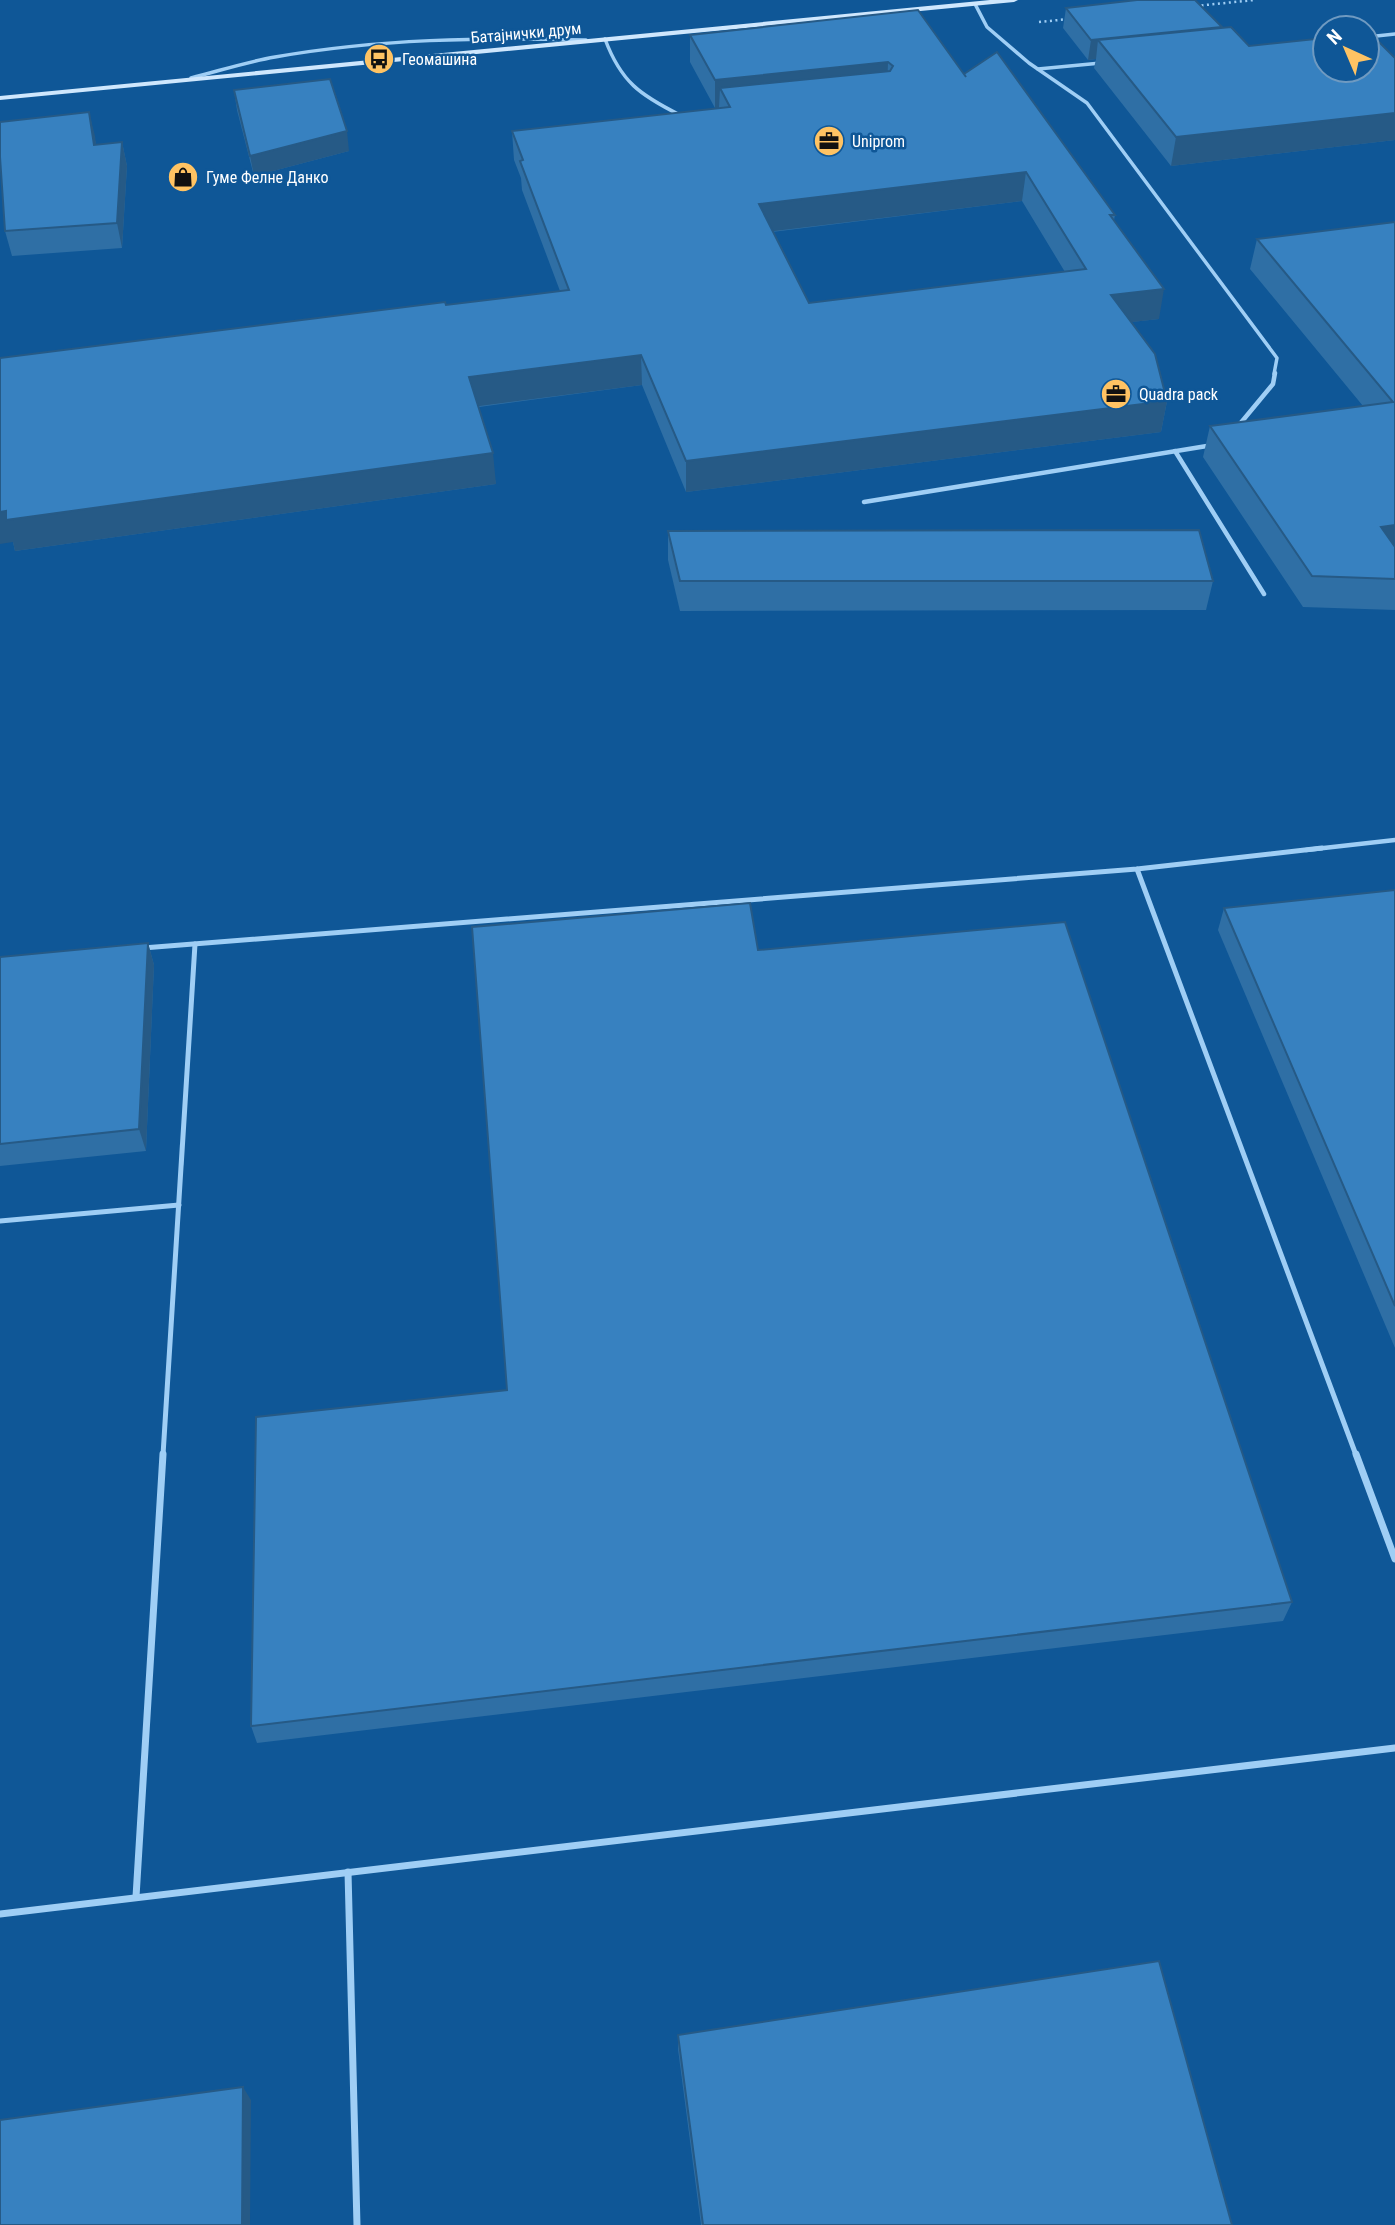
<svg xmlns="http://www.w3.org/2000/svg" width="1395" height="2225" viewBox="0 0 1395 2225" font-family="'Roboto Condensed',sans-serif">
	<style>
		.lines { fill: none; stroke-linecap: round; stroke-linejoin: round }
		.path { stroke: #9fcef5; stroke-width: 2.5; stroke-dasharray: 2 3.5; stroke-linecap: butt }
		.lane-far3 { stroke: #9fcef5; stroke-width: 3.5 }
		.lane-far2 { stroke: #9fcef5; stroke-width: 4.5 }
		.lane-far1 { stroke: #9fcef5; stroke-width: 5 }
		.lane { stroke: #9fcef5; stroke-width: 7 }
		.secondary { fill: #cfe7fd; fill-rule: evenodd }
		.wall { fill: #2f6fa5; fill-rule: evenodd }
		.shaded-wall { fill: #265a86 }
		.building { fill: #3781c0; stroke: #265a86; stroke-width: 2; fill-rule: evenodd }
		.labels { text-anchor: middle; dominant-baseline: central; stroke-width: 5; stroke-linejoin: round; paint-order: stroke }
		.far-street-label { font-size: 16px; fill: #fff; stroke: #0f5797 }
		.far-poi-label { font-size: 16px; fill: #fff; stroke: #0f5797; text-anchor: start }
	</style>
	<rect width="100%" height="100%" fill="#0f5797"/>
	<g class="lines">
		<g class="path">
			<path d="M 1196,6 L 1254,0"/>
			<path d="M 1039,22 L 1069,19"/>
		</g>
		<g class="lane-far3">
			<path d="M 975,4 L 987,27 L 1029,63 L 1087,103 L 1277,358 L 1274,374"/>
			<path d="M 1367,37 L 1395,34"/>
			<path d="M 605,39 C 621,82 640,95 680,115"/>
			<path d="M 1038,69 L 1101,63"/>
			<path d="M 191,78 C 219,71 246,62 275,57 C 377,39 482,37 586,40"/>
		</g>
		<g class="lane-far2">
			<path d="M 1239,425 L 1273,384 L 1275,373"/>
			<path d="M 1175,451 L 1264,594"/>
			<path d="M 864,502 L 1213,445"/>
			<path d="M 1306,850 L 1395,840"/>
		</g>
		<g class="lane-far1">
			<path d="M 1137,869 L 1356,1455"/>
			<path d="M 143,948 L 1137,869 L 1322,848"/>
			<path d="M 0,1221 L 179,1205"/>
			<path d="M 163,1455 L 195,944"/>
		</g>
		<g class="lane">
			<path d="M 1356,1454 L 1395,1559"/>
			<path d="M 348,1872 L 357,2225"/>
			<path d="M 136,1897 L 163,1454"/>
			<path d="M 0,1914 L 1395,1748"/>
		</g>
		<path class="secondary" d="M 990,0 L 1018,0 L 1014,2 L 0,100 L 0,96 Z"/>
	</g>
	<g class="wall">
		<path d="M 1066,8 L 1222,27 L 1249,46 L 1395,58 L 1395,140 L 1171,166 L 1094,68 L 1096,59 L 1088,60 L 1063,28 Z"/>
		<path d="M 918,10 L 964,74 L 1115,215 L 1114,220 L 1159,319 L 1131,322 L 1167,401 L 1161,432 L 686,492 L 642,385 L 479,407 L 496,484 L 15,551 L 13,542 L 446,305 L 560,291 L 522,190 L 521,178 L 514,160 L 512,131 L 719,109 L 715,108 L 690,62 L 690,35 ZM 1022,201 L 1065,272 L 809,303 L 772,232 Z"/>
		<path d="M 234,90 L 349,151 L 254,176 L 237,110 Z"/>
		<path d="M 89,112 L 96,145 L 122,142 L 127,166 L 122,248 L 12,256 L 5,231 Z"/>
		<path d="M 1395,222 L 1395,610 L 1303,607 L 1203,457 L 1210,426 L 1363,406 L 1250,269 L 1257,239 Z"/>
		<path d="M 668,531 L 1213,581 L 1206,610 L 680,611 L 668,560 Z"/>
		<path d="M 1395,890 L 1395,1348 L 1218,930 L 1224,908 Z"/>
		<path d="M 148,943 L 154,965 L 146,1151 L 0,1166 L 0,957 Z"/>
		<path d="M 758,950 L 1292,1602 L 1283,1621 L 257,1743 L 251,1726 L 507,1390 Z"/>
		<path d="M 678,2035 L 1232,2225 L 701,2225 L 678,2049 Z"/>
	</g>
	<g class="shaded-wall">
		<path d="M 1222,27 L 1098,40 L 1096,59 L 1088,60 L 1091,40 Z"/>
		<path d="M 888,62 L 887,91 L 720,88 L 719,108 L 715,108 L 715,80 Z"/>
		<path d="M 89,112 L 95,136 L 99,169 L 94,145 Z"/>
		<path d="M 1395,113 L 1395,140 L 1171,166 L 1176,137 Z"/>
		<path d="M 347,131 L 349,151 L 254,176 L 250,156 Z"/>
		<path d="M 122,142 L 127,166 L 122,248 L 117,223 Z"/>
		<path d="M 1026,172 L 1022,201 L 758,233 L 759,204 Z"/>
		<path d="M 1164,289 L 1159,319 L 1106,325 L 1111,295 Z"/>
		<path d="M 641,355 L 642,385 L 472,407 L 469,377 Z"/>
		<path d="M 1167,401 L 1161,432 L 686,492 L 686,461 Z"/>
		<path d="M 493,453 L 496,484 L 15,551 L 13,542 L 0,544 L 0,512 Z"/>
		<path d="M 1395,525 L 1395,555 L 1381,527 Z"/>
		<path d="M 148,943 L 154,965 L 146,1151 L 139,1129 Z"/>
		<path d="M 243,2087 L 251,2100 L 250,2225 L 242,2225 Z"/>
	</g>
	<g class="building">
		<path d="M 1137,0 L 1195,0 L 1222,27 L 1091,40 L 1066,8 Z"/>
		<path d="M 918,10 L 966,77 L 964,74 L 997,52 L 1115,215 L 1110,215 L 1164,289 L 1111,295 L 1155,354 L 1167,401 L 686,461 L 641,355 L 469,377 L 493,453 L 6,520 L 6,511 L 0,512 L 0,358 L 445,302 L 446,305 L 569,290 L 520,161 L 523,160 L 512,131 L 730,107 L 720,88 L 890,71 L 893,66 L 888,62 L 715,80 L 690,35 ZM 1026,172 L 1086,269 L 809,303 L 759,204 Z"/>
		<path d="M 1231,27 L 1249,46 L 1325,38 L 1325,70 L 1367,70 L 1367,33 L 1370,33 L 1395,58 L 1395,113 L 1176,137 L 1098,40 Z"/>
		<path d="M 330,79 L 347,131 L 250,156 L 234,90 Z"/>
		<path d="M 89,112 L 94,145 L 122,142 L 117,223 L 5,231 L 0,157 L 0,122 Z"/>
		<path d="M 1395,222 L 1395,525 L 1381,527 L 1395,547 L 1395,579 L 1312,576 L 1210,426 L 1393,402 L 1257,239 Z"/>
		<path d="M 1199,530 L 1213,581 L 680,581 L 668,531 Z"/>
		<path d="M 1395,890 L 1395,1306 L 1224,908 Z"/>
		<path d="M 750,903 L 758,950 L 1065,922 L 1292,1602 L 251,1726 L 256,1417 L 507,1390 L 472,927 Z"/>
		<path d="M 148,943 L 139,1129 L 0,1144 L 0,957 Z"/>
		<path d="M 1159,1961 L 1232,2225 L 703,2225 L 678,2035 Z"/>
		<path d="M 243,2087 L 242,2225 L 0,2225 L 0,2120 Z"/>
	</g>
	<defs>
		<g id="bus-disc" transform="scale(1.575)"><circle r="9.5" fill="#ffc363" stroke="#0f5797"/><path d="M-5-6H5V4H4V6H2V4H-2V6H-4V4H-5ZM-3.5-4V0h7V-4ZM-3.5 1.2v1.5H-2V1.2ZM2 1.2v1.5H3.5V1.2Z" fill="#111"/></g>
		<g id="office-disc" transform="scale(1.575)"><circle r="9.5" fill="#ffc363" stroke="#0f5797"/><path d="M-6-3h4V-5.5h4V-3h4V5H-6ZM-1-4.5V-3h2v-1.5ZM-6 0V1H6V0Z" fill="#111"/></g>
		<g id="shop-disc" transform="scale(1.575)"><circle r="9.5" fill="#ffc363" stroke="#0f5797"/><path d="M-5-2.5h2.3a2.7 3.5 0 0 1 5.4 0H5L5.5 6h-11ZM-1.5-2.5h3a1.5 2.3 0 0 0-3 0Z" fill="#111"/></g>
	</defs>
	<g fill-rule="evenodd">
		<use href="#bus-disc" x="379" y="59"/>
		<use href="#office-disc" x="829" y="141"/>
		<use href="#shop-disc" x="183" y="177"/>
		<use href="#office-disc" x="1116" y="394"/>
	</g>
	<g class="labels">
		<g class="far-street-label">
			<text transform="translate(526 33) rotate(-5)">Батајнички друм</text>
		</g>
		<g class="far-poi-label">
			<text x="402" y="59">Геомашина</text>
			<text x="852" y="141">Uniprom</text>
			<text x="206" y="177">Гуме Фелне Данко</text>
			<text x="1139" y="394">Quadra pack</text>
		</g>
	</g>
	<g transform="translate(1346 49) rotate(316)"><circle r="33" fill="#0f5797" stroke="#6f9ac1" stroke-width="2"/>
	<path d="M0-5L12 26L0 18L-12 26Z" fill="#ffc363"/>
	<text y="-10" font-size="19" font-weight="bold" text-anchor="middle" fill="#ffffff">N</text>
	</g>
</svg>
